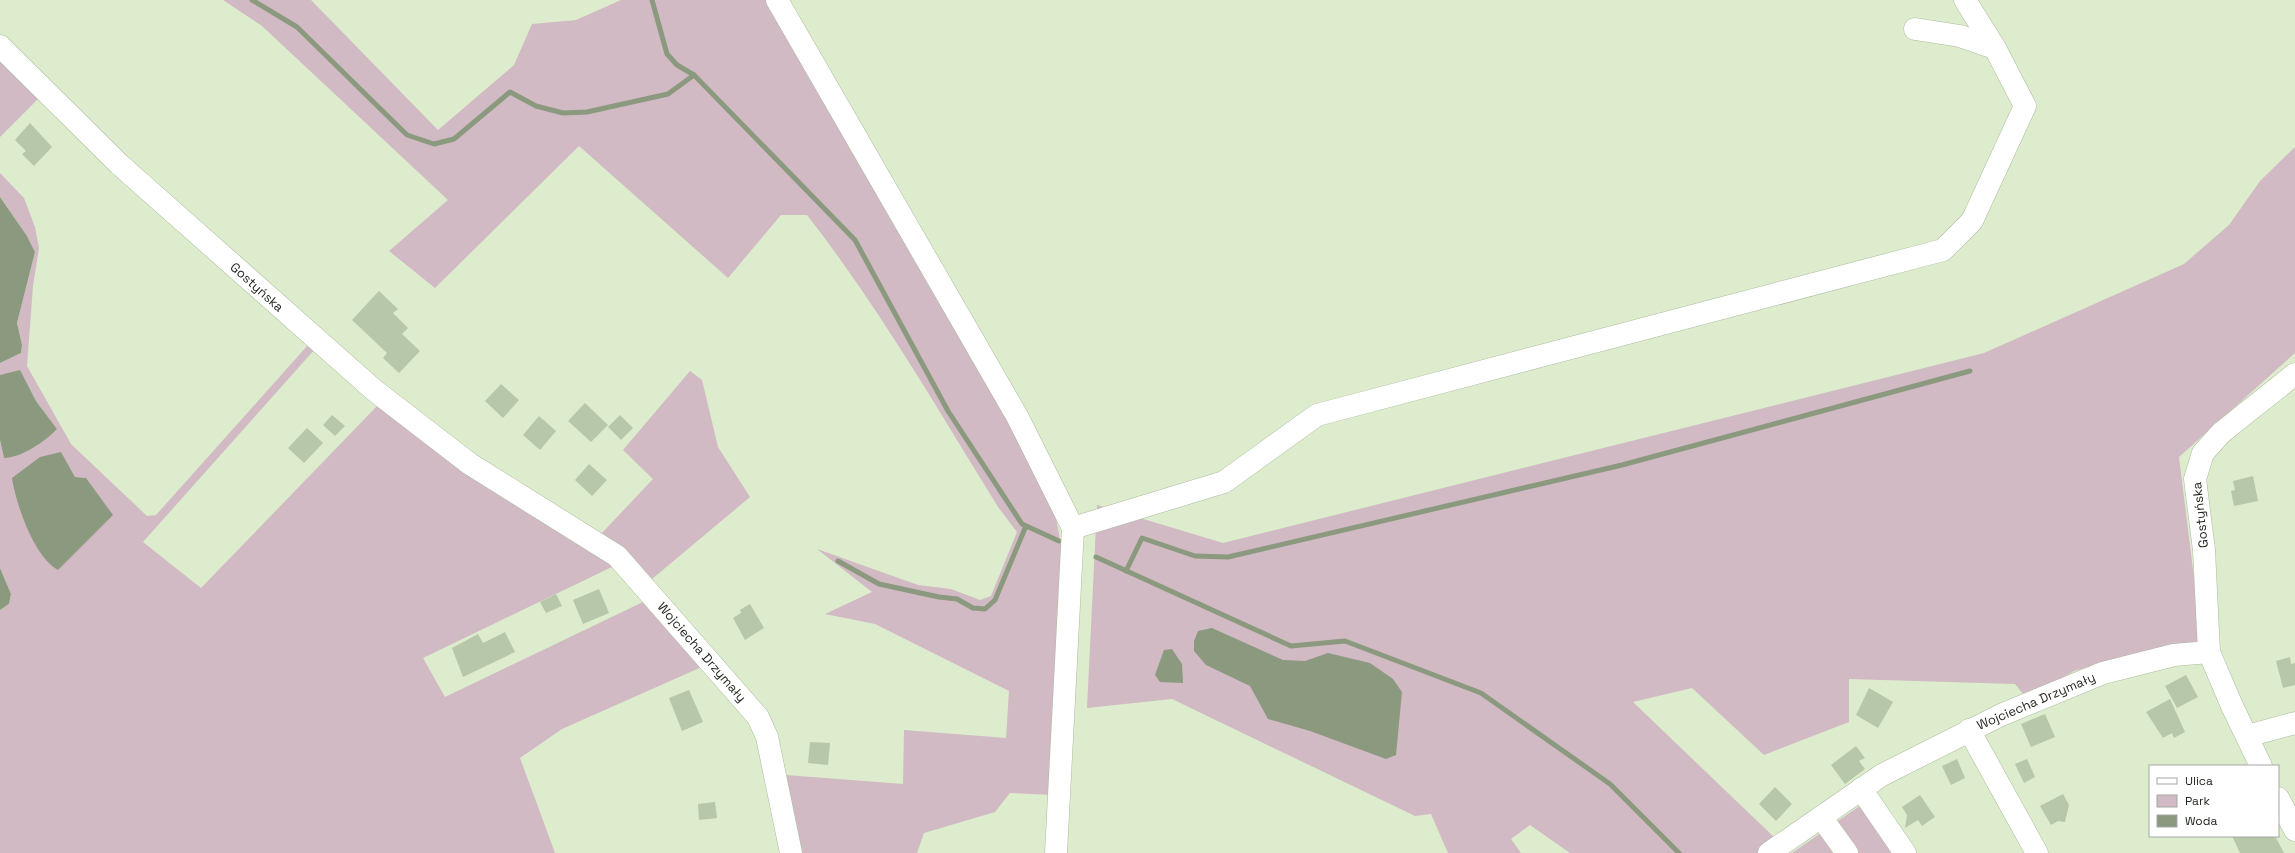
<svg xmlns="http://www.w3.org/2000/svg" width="2295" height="853" viewBox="0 0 2295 853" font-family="'Space Grotesk',sans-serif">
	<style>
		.green { fill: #d1bac4; fill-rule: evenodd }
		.water { fill: #8b997e }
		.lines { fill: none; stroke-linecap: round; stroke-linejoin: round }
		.stream { stroke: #8b997e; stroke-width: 5 }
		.building { fill: #b7c7a9 }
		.minor-casing { stroke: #acbb9e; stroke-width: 23 }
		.minor { stroke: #fff; stroke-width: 22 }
		.labels { text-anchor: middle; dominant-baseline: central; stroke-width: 4; stroke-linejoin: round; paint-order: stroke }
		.street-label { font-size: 13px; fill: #1d2318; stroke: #fff }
	</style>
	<rect width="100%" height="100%" fill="#dceccd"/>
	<g class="green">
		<path d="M 223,0 L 311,0 L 438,130 L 514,65 L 532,24 L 576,20 L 621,0 L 776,0 L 1051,492 L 1065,565 L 1053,795 L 1010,793 L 995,812 L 924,833 L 917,853 L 802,853 L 786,775 L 903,784 L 904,730 L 1006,738 L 1009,691 L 875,624 L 825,614 L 872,592 L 817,549 L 918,585 L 951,589 L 980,600 L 991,596 L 1017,532 L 998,507 C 937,408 878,306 807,215 L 781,215 L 728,278 L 579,146 L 435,288 L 389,251 L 448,200 L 262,26 Z"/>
		<path d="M 0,51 L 41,96 L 0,137 Z"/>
		<path d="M 2295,147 L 2295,353 L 2179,457 L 2202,642 L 2141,653 L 2074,671 L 2059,680 L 2023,694 L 2015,684 L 1849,679 L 1849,722 L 1764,755 L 1692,688 L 1633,702 L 1776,839 L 1757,853 L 1570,853 L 1530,825 L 1511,839 L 1521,853 L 1448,853 L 1431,814 L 1415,816 L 1172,699 L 1087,708 L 1097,505 L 1223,543 L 1984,353 L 2184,264 L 2229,225 L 2260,181 Z"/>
		<path d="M 0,173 L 24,198 L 35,227 L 39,248 L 33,286 L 27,366 L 71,444 L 147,516 L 156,515 L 308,345 L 315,349 L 143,542 L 201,588 L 380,403 L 614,566 L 423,658 L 445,697 L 643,602 L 704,666 L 562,729 L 520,758 L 555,853 L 0,853 L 0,610 L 9,604 L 11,594 L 0,568 L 0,440 L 4,458 L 57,429 L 36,401 L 20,371 L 0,375 L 0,363 L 21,353 L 22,345 L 17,323 L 35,252 L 27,236 L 0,197 ZM 60,452 L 75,477 L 86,478 L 78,547 L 57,569 Z"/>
		<path d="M 690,371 L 702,380 L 718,447 L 750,497 L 652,579 L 601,534 L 653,479 L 623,450 Z"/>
		<path d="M 1861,805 L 1894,853 L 1792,853 Z"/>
	</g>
	<g class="water">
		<path d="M 0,197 L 27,236 L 35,252 L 17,323 L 22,345 L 21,353 L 0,363 Z"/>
		<path d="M 20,370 L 36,401 L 57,429 C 44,442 23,457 4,458 L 0,440 L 0,375 Z"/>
		<path d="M 61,452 L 75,477 L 86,478 L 113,515 L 58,570 C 34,557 16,504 12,478 L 40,457 Z"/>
		<path d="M 0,568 L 11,594 L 9,604 L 0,610 Z"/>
		<path d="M 1212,628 L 1283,660 L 1305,661 L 1328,653 L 1370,663 L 1393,679 L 1402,692 L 1396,755 L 1386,759 L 1310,731 L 1268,719 L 1250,686 L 1206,665 L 1194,651 L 1194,641 L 1198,631 Z"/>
		<path d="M 1172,649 L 1182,664 L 1183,683 L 1160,682 L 1155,675 L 1164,650 Z"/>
	</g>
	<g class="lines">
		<g class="stream">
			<path d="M 252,0 L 297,27 L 407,135 L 434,144 L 454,139 L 510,92 L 536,106 L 563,113 L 587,112 L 668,94 L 694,75 L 855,240 L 948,411 L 1022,524 L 1059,541"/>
			<path d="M 652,0 L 667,54 L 677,65 L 694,75"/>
			<path d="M 1096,557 L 1291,646 L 1345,641 L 1481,693 L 1610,784 L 1679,853"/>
			<path d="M 838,561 L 879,584 L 939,597 L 957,599 L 973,608 L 985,609 L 995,600 L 1026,526"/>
			<path d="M 1126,571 L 1142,538 L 1195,556 L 1228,557 L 1622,465 L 1970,371"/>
		</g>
	</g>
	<g class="building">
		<path d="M 30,123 L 52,147 L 34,166 L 22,154 L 26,151 L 15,140 Z"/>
		<path d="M 379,291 L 398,309 L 393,313 L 408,328 L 402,334 L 420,351 L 399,373 L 383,358 L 387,353 L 352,320 Z"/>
		<path d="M 501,384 L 519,400 L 503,418 L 485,401 Z"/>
		<path d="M 585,403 L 608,425 L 591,442 L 568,421 Z"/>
		<path d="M 332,415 L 345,426 L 335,436 L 323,425 Z"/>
		<path d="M 620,415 L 633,428 L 621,440 L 608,427 Z"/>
		<path d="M 539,416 L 556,431 L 540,450 L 523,435 Z"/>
		<path d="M 307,428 L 323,443 L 304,463 L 288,448 Z"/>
		<path d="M 589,464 L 607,480 L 592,496 L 575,480 Z"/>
		<path d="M 2253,476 L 2258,501 L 2234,506 L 2231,491 L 2235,490 L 2233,481 Z"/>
		<path d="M 599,589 L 609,613 L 583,624 L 573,600 Z"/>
		<path d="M 556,594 L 562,606 L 546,613 L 540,602 Z"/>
		<path d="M 750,604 L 764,628 L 745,640 L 733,618 L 741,613 L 740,610 Z"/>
		<path d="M 505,632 L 515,652 L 463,677 L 452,648 L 478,634 L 483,643 Z"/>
		<path d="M 2290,657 L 2291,664 L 2295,663 L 2295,685 L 2283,688 L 2276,661 Z"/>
		<path d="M 2186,675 L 2198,697 L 2177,708 L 2165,686 Z"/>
		<path d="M 1869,688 L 1893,702 L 1878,728 L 1856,715 Z"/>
		<path d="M 689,690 L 703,722 L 682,731 L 669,698 Z"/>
		<path d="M 2170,699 L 2185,732 L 2174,738 L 2172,733 L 2163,738 L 2146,712 Z"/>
		<path d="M 2045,714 L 2055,737 L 2031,747 L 2021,724 Z"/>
		<path d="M 810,742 L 830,743 L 828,765 L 808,763 Z"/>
		<path d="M 1856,746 L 1865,758 L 1859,761 L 1865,769 L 1845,784 L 1831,765 Z"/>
		<path d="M 1957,759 L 1965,778 L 1951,785 L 1942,766 Z"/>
		<path d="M 2027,759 L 2035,777 L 2024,783 L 2015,764 Z"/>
		<path d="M 1775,787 L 1792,804 L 1776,821 L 1759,804 Z"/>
		<path d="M 2063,794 L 2069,805 L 2065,822 L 2058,821 L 2051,825 L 2040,806 Z"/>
		<path d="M 1920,795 L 1935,817 L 1922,826 L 1918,820 L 1905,828 L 1907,815 L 1902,807 Z"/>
		<path d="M 715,802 L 717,818 L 699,820 L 698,804 Z"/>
		<path d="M 2232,836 L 2275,836 L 2284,853 L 2240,853 Z"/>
	</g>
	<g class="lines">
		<g class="minor-casing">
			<g id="minor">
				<path d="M 777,0 L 1017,416 L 1073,528 L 1056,853"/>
				<path d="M 1965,0 L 1995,48"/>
				<path d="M 0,46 L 119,164 L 374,390 L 470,464 L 617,556 L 758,717 L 767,737 L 791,853"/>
				<path d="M 1073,528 L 1224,482 L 1317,415 L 1943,250 L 1972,221 L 2025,106 L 1995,48 L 1960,36 L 1915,29"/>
				<path d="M 1969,730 L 2037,853"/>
				<path d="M 2247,736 L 2295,723"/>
				<path d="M 2261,766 L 2232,706 L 2209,652 L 2204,550 L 2195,479 L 2203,453 L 2221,433 L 2295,374"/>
				<path d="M 1861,789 L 1905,853"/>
				<path d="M 2278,798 L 2295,830"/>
				<path d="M 1821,817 L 1847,853"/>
				<path d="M 1769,853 L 1882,775 L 2001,715 L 2103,673 L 2174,655 L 2209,652"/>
			</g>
		</g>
		<use href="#minor" class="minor"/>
	</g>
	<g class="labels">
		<g class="street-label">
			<text transform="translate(257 287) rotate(42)">Gostyńska</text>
			<text transform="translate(2200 515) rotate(-96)">Gostyńska</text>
			<text transform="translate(702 652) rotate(49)">Wojciecha Drzymały</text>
			<text transform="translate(2036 701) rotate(-23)">Wojciecha Drzymały</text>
		</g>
	</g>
	<rect x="2149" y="765" width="130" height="72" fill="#ffffff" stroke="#a5a7a3"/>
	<rect x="2157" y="778" width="20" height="6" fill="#ffffff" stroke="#a5a7a3"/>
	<text x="2185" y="785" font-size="12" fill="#1d2318">Ulica</text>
	<rect x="2157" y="795" width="20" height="12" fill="#d1bac4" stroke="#a5a7a3"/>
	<text x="2185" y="805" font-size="12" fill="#1d2318">Park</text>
	<rect x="2157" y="815" width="20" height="12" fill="#8b997e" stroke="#a5a7a3"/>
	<text x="2185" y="825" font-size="12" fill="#1d2318">Woda</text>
</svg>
